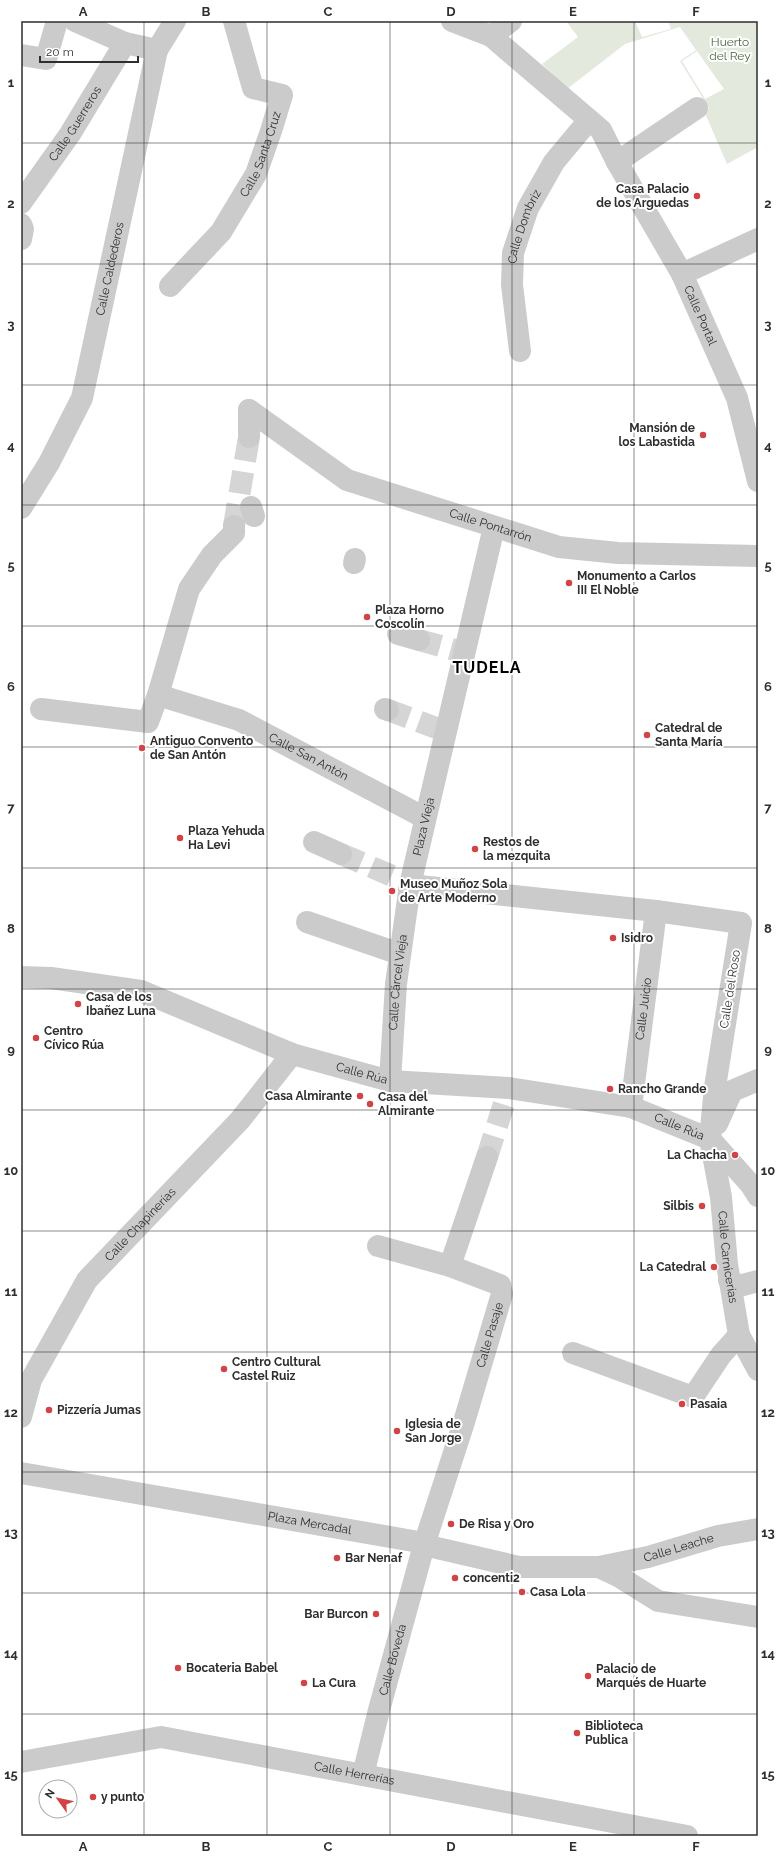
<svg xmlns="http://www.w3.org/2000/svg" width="779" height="1857" viewBox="0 0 779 1857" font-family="Raleway,sans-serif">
<rect width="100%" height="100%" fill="#fff"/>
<path fill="#e3eadd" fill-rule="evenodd" d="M566 21H635L642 37 671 29 668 21H758V147L727 164 704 111 709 108 680 61 696 50 680 27 625 44 567 89 542 64 578 37ZM697 51 724 89 705 99 682 61Z"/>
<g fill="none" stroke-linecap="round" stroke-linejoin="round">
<path stroke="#d5d5d5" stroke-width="22" stroke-dasharray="22 11" stroke-linecap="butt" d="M234 526 249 437
M419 640 455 650
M388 710 439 729
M341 854 404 881
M487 1157 509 1088"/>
<g stroke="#cbcbcb" stroke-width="22">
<path d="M75 21 125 43 157 50"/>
<path id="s1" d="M452 21 491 36 601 130 617 162 682 274 737 398 758 481"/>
<path d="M491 36 511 21"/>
<path d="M21 55 46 59 57 21"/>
<path d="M617 162 697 108"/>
<path id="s2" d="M21 203 70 134 125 43"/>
<path d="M21 224 23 229 21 239"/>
<path d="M682 274 758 239"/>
<path id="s3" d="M170 286 221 232 256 174 271 131 282 95 253 88 234 21"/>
<path id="s4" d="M520 351 512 285 513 253 528 208 554 162 589 120"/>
<path id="s5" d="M249 410 347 480 559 547 618 553 758 556"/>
<path d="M249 410V437"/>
<path d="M251 507 254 516"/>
<path id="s6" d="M21 508 49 463 82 398 157 50 175 21"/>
<path d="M354 563 355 559"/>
<path d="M398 634 419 640"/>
<path d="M158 695 189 589 212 555 234 533V526"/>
<path id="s7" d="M41 709 148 722 158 695 239 720 425 818"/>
<path d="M385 709 388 710"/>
<path d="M314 842 341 854"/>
<path id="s8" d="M410 885 656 911 741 923 715 1087 710 1139 721 1197 727 1264 739 1335 758 1370"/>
<path d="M307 922 400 954"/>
<path id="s9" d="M21 977 51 978 141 991 292 1054 390 1081 509 1088 631 1107 710 1139 751 1185 758 1196"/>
<path id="s10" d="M390 1081 396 984 410 885 494 527"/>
<path id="s11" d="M631 1107 656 911"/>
<path d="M717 1124 732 1091 758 1080"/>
<path d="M378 1246 450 1266"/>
<path d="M729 1280 739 1286 758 1281"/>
<path d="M573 1353 693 1397 721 1355 739 1335"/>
<path id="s12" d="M21 1417 31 1380 87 1280 240 1120 292 1054"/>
<path id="s13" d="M21 1473 413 1541 424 1545 519 1567H599L648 1557 718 1536 758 1529"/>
<path d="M599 1567 618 1576 658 1601 758 1617"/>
<path id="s14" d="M21 1762 161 1737 687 1836"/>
<path id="s15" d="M363 1775 379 1710 424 1545 464 1422 502 1294 500 1285 450 1266 487 1157"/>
</g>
</g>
<path fill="none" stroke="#2e2e2e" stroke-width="1" stroke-opacity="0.55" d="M144 21V1836M267 21V1836M390 21V1836M512 21V1836M634 21V1836M21 143H758M21 264H758M21 385H758M21 505H758M21 626H758M21 747H758M21 868H758M21 989H758M21 1110H758M21 1231H758M21 1352H758M21 1472H758M21 1593H758M21 1714H758"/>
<g fill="#d14345" stroke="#fff" stroke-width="1.5">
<circle cx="697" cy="196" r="4"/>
<circle cx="703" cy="435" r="4"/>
<circle cx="569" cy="583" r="4"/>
<circle cx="367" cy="617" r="4"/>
<circle cx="647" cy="735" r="4"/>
<circle cx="142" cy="748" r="4"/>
<circle cx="180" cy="838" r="4"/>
<circle cx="475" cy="849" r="4"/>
<circle cx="392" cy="891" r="4"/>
<circle cx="613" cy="938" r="4"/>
<circle cx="78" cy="1004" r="4"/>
<circle cx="36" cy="1038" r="4"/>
<circle cx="610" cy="1089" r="4"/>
<circle cx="360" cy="1096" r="4"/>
<circle cx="370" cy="1104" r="4"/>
<circle cx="735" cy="1155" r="4"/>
<circle cx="702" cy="1206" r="4"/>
<circle cx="714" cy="1267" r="4"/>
<circle cx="224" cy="1369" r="4"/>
<circle cx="682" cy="1404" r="4"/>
<circle cx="49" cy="1410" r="4"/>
<circle cx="397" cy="1431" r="4"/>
<circle cx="451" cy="1524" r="4"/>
<circle cx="337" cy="1558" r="4"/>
<circle cx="455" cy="1578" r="4"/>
<circle cx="522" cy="1592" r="4"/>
<circle cx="376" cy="1614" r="4"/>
<circle cx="178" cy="1668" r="4"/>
<circle cx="588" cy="1676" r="4"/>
<circle cx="304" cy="1683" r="4"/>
<circle cx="577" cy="1733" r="4"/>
<circle cx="93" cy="1797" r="4"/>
</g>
<g text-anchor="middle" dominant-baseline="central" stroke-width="4" stroke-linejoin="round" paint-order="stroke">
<g font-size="12" fill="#4f6440" stroke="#fff">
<text x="730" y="42">Huerto<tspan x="730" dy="14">del Rey</tspan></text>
</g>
<g font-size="12" fill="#2e2e2e" stroke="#fff">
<text stroke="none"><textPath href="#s2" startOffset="96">Calle Guerreros</textPath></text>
<text stroke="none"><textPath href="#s3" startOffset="162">Calle Santa Cruz</textPath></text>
<text stroke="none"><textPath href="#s4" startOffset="127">Calle Dombriz</textPath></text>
<text stroke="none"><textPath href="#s6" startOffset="258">Calle Caldederos</textPath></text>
<text stroke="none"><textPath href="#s1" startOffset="397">Calle Portal</textPath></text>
<text stroke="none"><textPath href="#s5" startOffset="271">Calle Pontarrón</textPath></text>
<text stroke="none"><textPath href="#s7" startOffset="300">Calle San Antón</textPath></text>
<text stroke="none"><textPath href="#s10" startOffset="257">Plaza Vieja</textPath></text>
<text stroke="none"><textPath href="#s10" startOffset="99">Calle Cárcel Vieja</textPath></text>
<text transform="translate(730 989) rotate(-81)">Calle del Roso</text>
<text stroke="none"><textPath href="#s11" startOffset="99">Calle Juicio</textPath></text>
<text stroke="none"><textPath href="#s9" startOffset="357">Calle Rúa</textPath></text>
<text stroke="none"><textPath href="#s9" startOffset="681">Calle Rúa</textPath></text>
<text stroke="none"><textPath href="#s12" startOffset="230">Calle Chapinerías</textPath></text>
<text stroke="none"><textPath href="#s8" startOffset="671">Calle Carnicerías</textPath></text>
<text stroke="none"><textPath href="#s15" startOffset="458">Calle Pasaje</textPath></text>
<text stroke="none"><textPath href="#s13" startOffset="293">Plaza Mercadal</textPath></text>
<text stroke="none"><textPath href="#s13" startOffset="669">Calle Leache</textPath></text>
<text stroke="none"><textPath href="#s15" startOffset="119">Calle Bóveda</textPath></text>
<text stroke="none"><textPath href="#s14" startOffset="339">Calle Herrerías</textPath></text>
</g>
<g font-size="12" font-weight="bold" fill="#2e2e2e" stroke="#fff" text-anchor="start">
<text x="689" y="189" text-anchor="end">Casa Palacio<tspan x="689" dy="14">de los Arguedas</tspan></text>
<text x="695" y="428" text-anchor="end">Mansión de<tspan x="695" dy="14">los Labastida</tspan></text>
<text x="577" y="576">Monumento a Carlos<tspan x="577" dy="14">III El Noble</tspan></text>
<text x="375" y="610">Plaza Horno<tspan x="375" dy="14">Coscolín</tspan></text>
<text x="655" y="728">Catedral de<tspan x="655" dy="14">Santa María</tspan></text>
<text x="150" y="741">Antiguo Convento<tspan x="150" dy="14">de San Antón</tspan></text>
<text x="188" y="831">Plaza Yehuda<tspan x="188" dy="14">Ha Levi</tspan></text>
<text x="483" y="842">Restos de<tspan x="483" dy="14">la mezquita</tspan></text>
<text x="400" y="884">Museo Muñoz Sola<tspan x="400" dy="14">de Arte Moderno</tspan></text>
<text x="621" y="938">Isidro</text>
<text x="86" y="997">Casa de los<tspan x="86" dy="14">Ibañez Luna</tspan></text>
<text x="44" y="1031">Centro<tspan x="44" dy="14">Cívico Rúa</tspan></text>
<text x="618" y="1089">Rancho Grande</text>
<text x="352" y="1096" text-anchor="end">Casa Almirante</text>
<text x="378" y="1097">Casa del<tspan x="378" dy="14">Almirante</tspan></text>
<text x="727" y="1155" text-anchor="end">La Chacha</text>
<text x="694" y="1206" text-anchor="end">Silbis</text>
<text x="706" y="1267" text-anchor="end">La Catedral</text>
<text x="232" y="1362">Centro Cultural<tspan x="232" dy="14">Castel Ruiz</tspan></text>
<text x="690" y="1404">Pasaia</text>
<text x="57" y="1410">Pizzería Jumas</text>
<text x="405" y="1424">Iglesia de<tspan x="405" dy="14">San Jorge</tspan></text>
<text x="459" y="1524">De Risa y Oro</text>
<text x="345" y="1558">Bar Nenaf</text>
<text x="463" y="1578">concenti2</text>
<text x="530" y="1592">Casa Lola</text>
<text x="368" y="1614" text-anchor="end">Bar Burcon</text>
<text x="186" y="1668">Bocateria Babel</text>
<text x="596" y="1669">Palacio de<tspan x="596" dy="14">Marqués de Huarte</tspan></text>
<text x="312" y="1683">La Cura</text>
<text x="585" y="1726">Biblioteca<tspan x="585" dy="14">Publica</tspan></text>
<text x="101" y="1797">y punto</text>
</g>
<g font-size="16" font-weight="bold" letter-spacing="1" fill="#000" stroke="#fff">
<text x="487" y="667">TUDELA</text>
</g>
</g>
<rect width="779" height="1857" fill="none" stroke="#ffffff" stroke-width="44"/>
<g transform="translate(58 1799) rotate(303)"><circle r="19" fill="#ffffff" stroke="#ababab"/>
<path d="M0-3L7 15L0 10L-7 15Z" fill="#d14345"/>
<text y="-6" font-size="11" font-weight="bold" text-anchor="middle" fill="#2e2e2e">N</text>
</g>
<path d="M40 56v6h98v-6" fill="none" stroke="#2e2e2e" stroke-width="2"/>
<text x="46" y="56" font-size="12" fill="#2e2e2e" stroke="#ffffff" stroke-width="3" paint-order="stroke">20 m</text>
<rect x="22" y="22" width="735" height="1813" fill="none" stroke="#2e2e2e" stroke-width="1.5"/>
<g font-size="13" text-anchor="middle" font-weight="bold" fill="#2e2e2e">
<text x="83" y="16">A</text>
<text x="206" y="16">B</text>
<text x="328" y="16">C</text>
<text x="451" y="16">D</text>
<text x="573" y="16">E</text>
<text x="696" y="16">F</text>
<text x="11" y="87">1</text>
<text x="768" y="87">1</text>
<text x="11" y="208">2</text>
<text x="768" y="208">2</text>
<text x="11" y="329">3</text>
<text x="768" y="329">3</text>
<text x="11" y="450">4</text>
<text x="768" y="450">4</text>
<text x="11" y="570">5</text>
<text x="768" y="570">5</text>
<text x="11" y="691">6</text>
<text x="768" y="691">6</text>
<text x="11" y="812">7</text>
<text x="768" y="812">7</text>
<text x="11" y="933">8</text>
<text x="768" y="933">8</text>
<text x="11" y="1054">9</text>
<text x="768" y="1054">9</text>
<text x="11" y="1175">10</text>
<text x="768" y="1175">10</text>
<text x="11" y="1296">11</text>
<text x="768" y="1296">11</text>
<text x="11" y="1417">12</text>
<text x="768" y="1417">12</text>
<text x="11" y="1537">13</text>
<text x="768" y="1537">13</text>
<text x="11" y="1658">14</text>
<text x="768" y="1658">14</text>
<text x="11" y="1779">15</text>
<text x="768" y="1779">15</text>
<text x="83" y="1851">A</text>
<text x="206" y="1851">B</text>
<text x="328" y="1851">C</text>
<text x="451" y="1851">D</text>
<text x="573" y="1851">E</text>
<text x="696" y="1851">F</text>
</g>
</svg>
